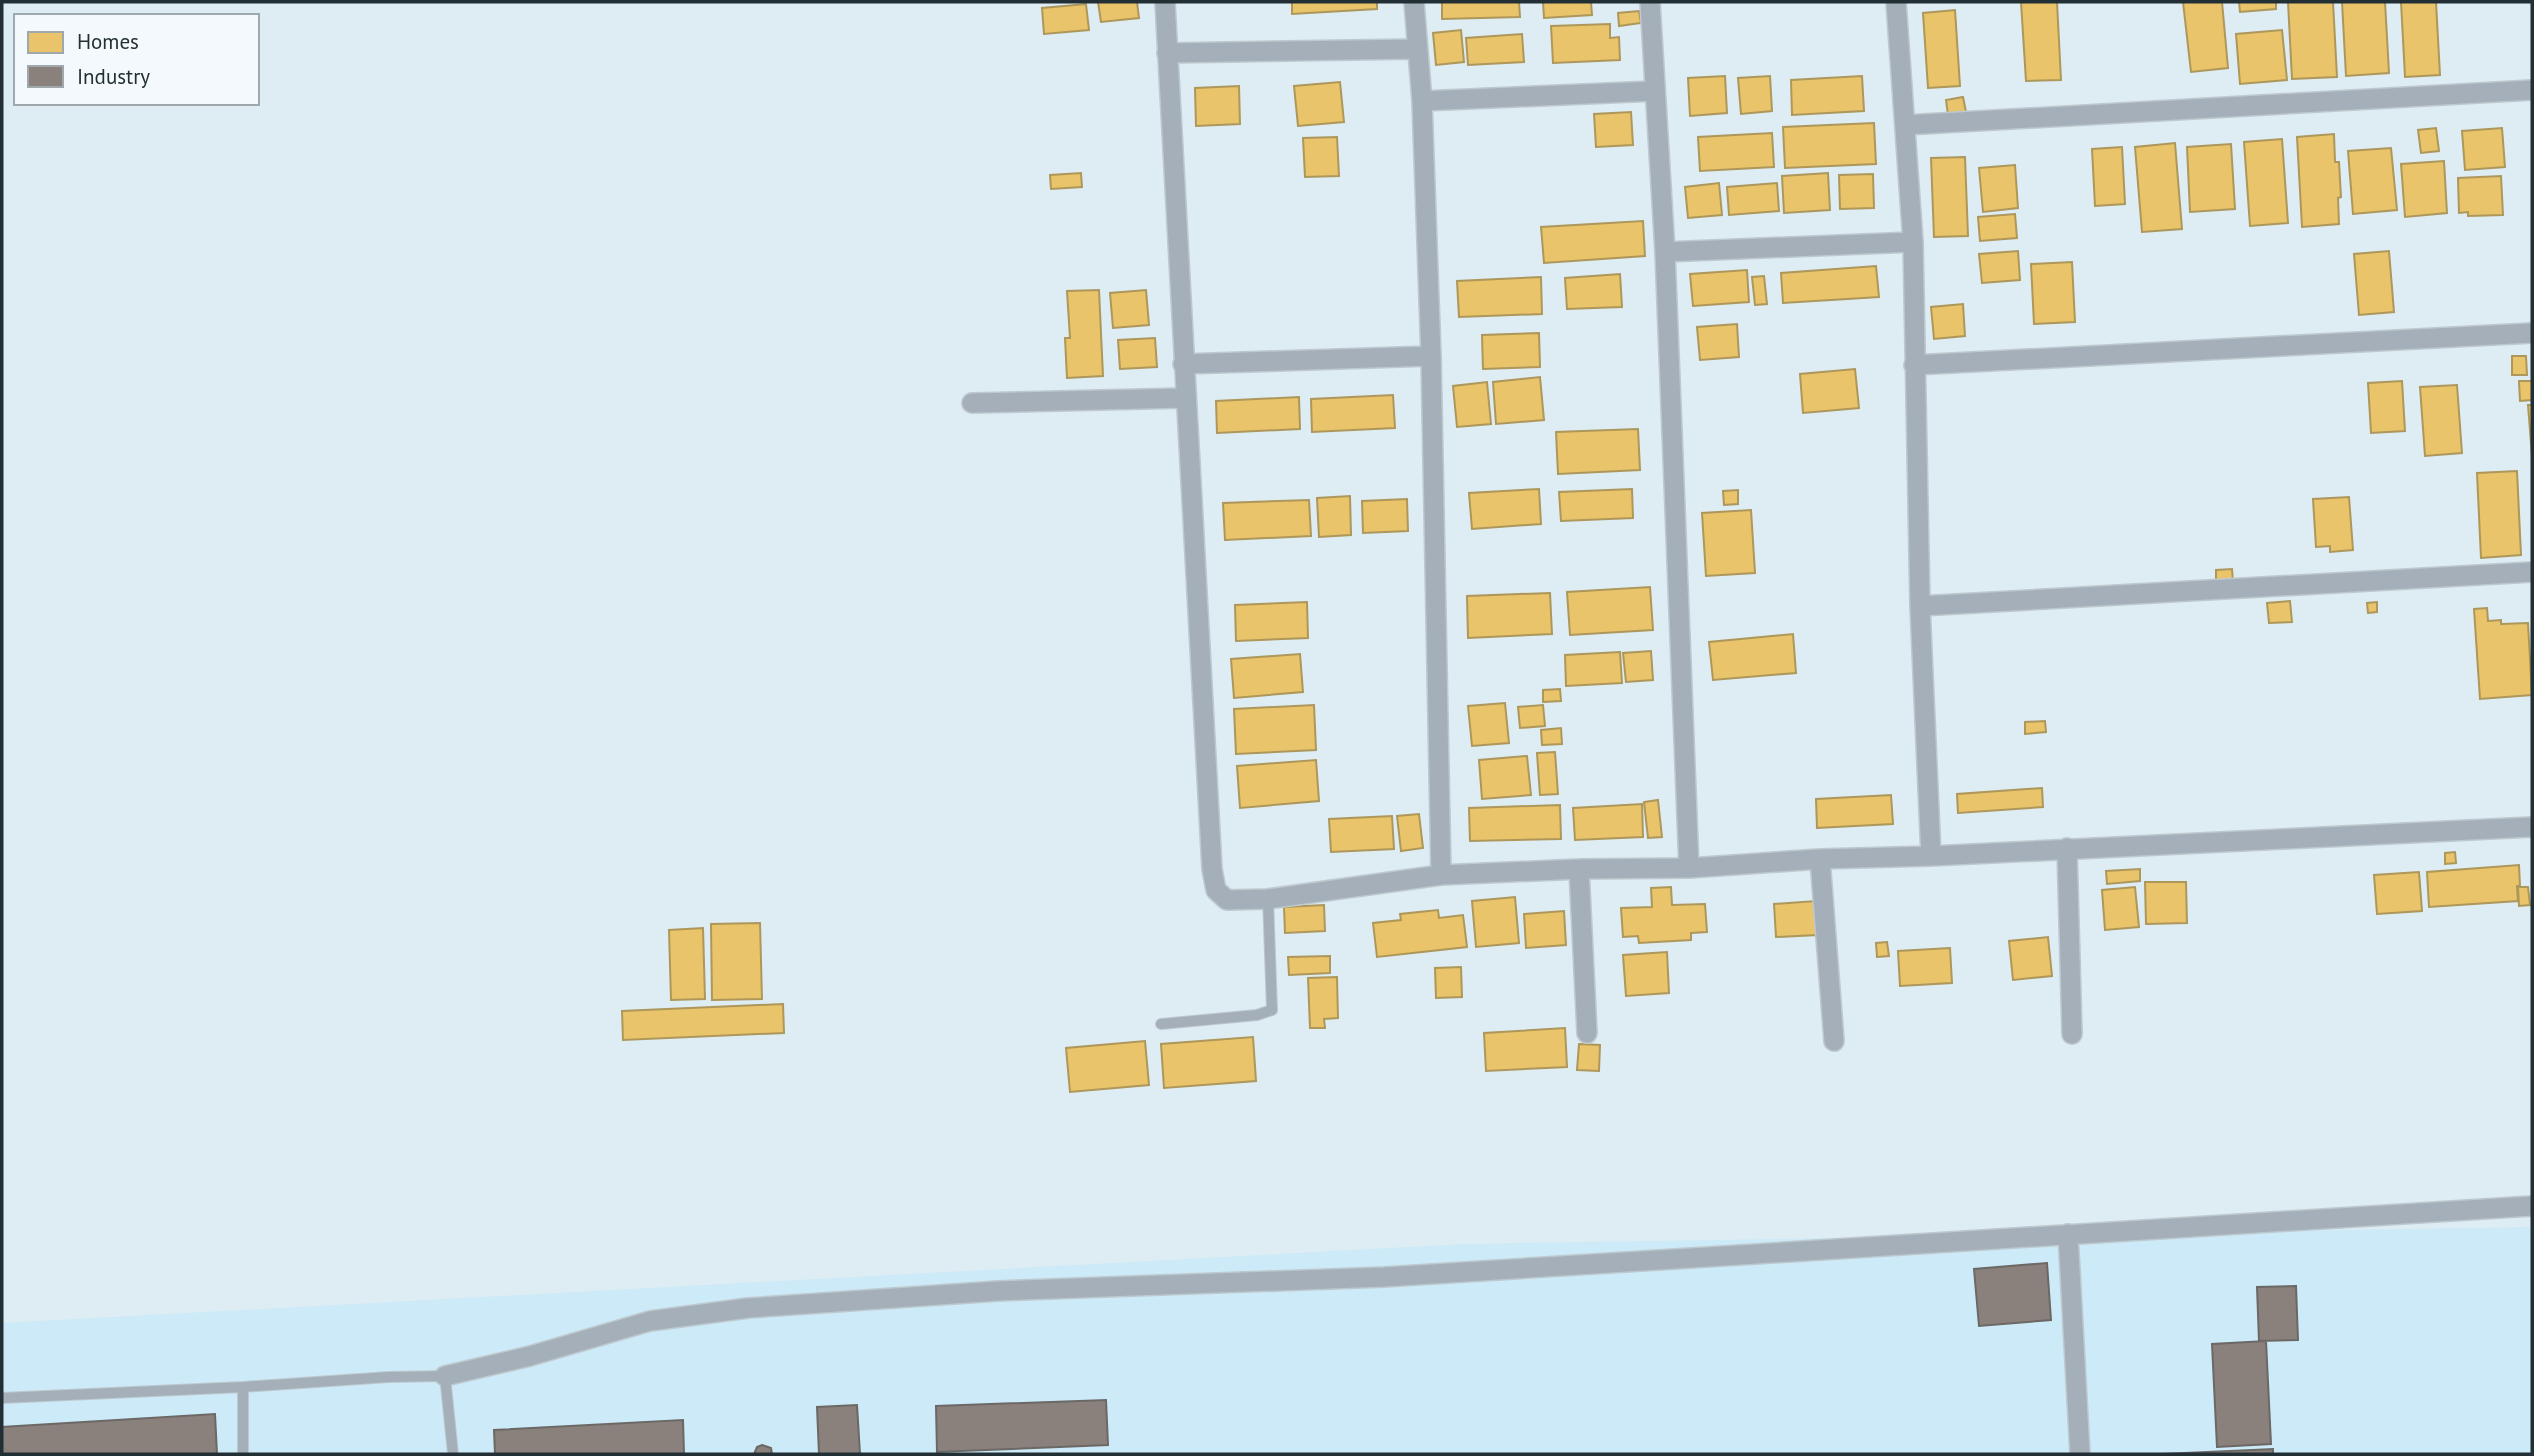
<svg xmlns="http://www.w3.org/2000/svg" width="2534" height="1456" viewBox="0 0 2534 1456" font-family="'PT Sans',sans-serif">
<rect width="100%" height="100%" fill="#deecf3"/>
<path fill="#cceaf7" d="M2532 1227V1454H2V1323L1465 1244Z"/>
<path fill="#e9c46a" stroke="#ad975a" stroke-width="2" d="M1098 2H1137L1139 18 1101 22Z
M1292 2H1377V9L1292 14Z
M1442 2H1519L1520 17 1442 19Z
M1543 2H1591L1592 15 1544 18Z
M2021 2H2057L2061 80 2026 81Z
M2183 2H2222L2228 68 2191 72Z
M2239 2H2276V9L2240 12Z
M2288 2H2333L2337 77 2292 79Z
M2342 2H2385L2389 73 2346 76Z
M2401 2H2436L2440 75 2405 77Z
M1086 4 1089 30 1044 34 1042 8Z
M1955 10 1960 86 1928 88 1923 13Z
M1639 11 1641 23 1619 26 1618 13Z
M1610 24V38L1619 37 1620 60 1553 63 1551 26Z
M1461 30 1464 62 1436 65 1433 33Z
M2282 30 2287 80 2240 84 2236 34Z
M1522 34 1524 62 1468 65 1466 38Z
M1725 76 1727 113 1690 116 1688 78Z
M1770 76 1772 111 1741 114 1738 78Z
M1862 76 1864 111 1792 115 1791 80Z
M1340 82 1344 122 1298 126 1294 86Z
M1239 86 1240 124 1196 126 1195 88Z
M1963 97 1966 112 1948 115 1946 100Z
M1631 112 1633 145 1596 147 1594 114Z
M1874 123 1876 164 1785 168 1783 127Z
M2436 128 2439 151 2421 153 2418 130Z
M2502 128 2505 167 2465 170 2462 131Z
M1772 133 1774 167 1700 171 1698 137Z
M2334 134 2335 162H2339L2341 197 2338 198 2339 224 2302 227 2297 137Z
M1337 137 1339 176 1305 177 1303 138Z
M2282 139 2288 223 2250 226 2244 142Z
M2175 143 2182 229 2142 232 2135 147Z
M2231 144 2235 209 2190 212 2187 147Z
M2122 147 2125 204 2095 206 2092 149Z
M2391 148 2397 210 2353 214 2348 151Z
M1965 157 1968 236 1934 237 1931 158Z
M2444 161 2447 213 2405 217 2401 164Z
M2015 165 2018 208 1983 212 1979 168Z
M1081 173 1082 187 1051 189 1050 175Z
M1828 173 1830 210 1784 213 1782 176Z
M1873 174 1874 208 1840 209 1839 175Z
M2501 176 2503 215 2468 216V212L2459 213 2458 178Z
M1719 183 1722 215 1688 218 1685 187Z
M1777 183 1779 211 1729 215 1727 187Z
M2015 214 2017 238 1980 241 1978 217Z
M1643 221 1645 256 1544 263 1541 227Z
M2018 251 2020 280 1982 283 1979 254Z
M2389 251 2394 312 2359 315 2354 254Z
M2072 262 2075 322 2034 324 2031 264Z
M1876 266 1879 297 1783 303 1781 273Z
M1747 270 1749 302 1693 306 1690 274Z
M1620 274 1622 307 1567 309 1565 278Z
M1764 276 1767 304 1755 305 1752 277Z
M1541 277 1542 314 1459 317 1457 281Z
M1099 290 1103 376 1067 378 1065 338H1070L1067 291Z
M1146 290 1149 325 1113 328 1110 293Z
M1963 304 1965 336 1934 339 1931 307Z
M1737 324 1739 357 1700 360 1697 327Z
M1539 333 1540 367 1483 369 1482 335Z
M1155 338 1157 367 1120 369 1118 340Z
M2512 356H2526L2527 375H2512Z
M1855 369 1859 408 1803 413 1800 374Z
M1540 377 1544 420 1496 424 1493 382Z
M2402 381 2405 431 2371 433 2368 383Z
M2519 381H2532V400L2520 401Z
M1487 382 1491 424 1457 427 1453 386Z
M2457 385 2462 453 2425 456 2420 387Z
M1393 395 1395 428 1312 432 1311 399Z
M1299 397 1300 429 1217 433 1216 401Z
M2528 405H2532V456Z
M1638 429 1640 470 1558 474 1556 432Z
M2517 471 2521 555 2481 558 2477 473Z
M1539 489 1541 524 1472 529 1469 493Z
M1632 489 1633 518 1561 521 1559 492Z
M1738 490V504L1724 505 1723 491Z
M1350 496 1351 535 1319 537 1317 498Z
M2349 497 2353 550 2330 552V546L2316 547 2313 499Z
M1407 499 1408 531 1363 533 1362 501Z
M1309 500 1311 536 1225 540 1223 503Z
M1751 510 1755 573 1706 576 1702 513Z
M2232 569 2233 582 2216 583V570Z
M1650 587 1653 630 1570 635 1567 592Z
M1550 593 1552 634 1468 638 1467 596Z
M2290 601 2292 622 2269 623 2267 603Z
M1307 602 1308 638 1236 641 1235 605Z
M2377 602V612L2368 613 2367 603Z
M2487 608 2488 621 2501 620V624L2528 623 2532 695 2480 699 2474 609Z
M1793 634 1796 673 1713 680 1709 642Z
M1651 651 1653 680 1626 682 1623 653Z
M1620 652 1622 683 1566 686 1565 655Z
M1300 654 1303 692 1234 698 1231 659Z
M1560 689 1561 701 1543 702V690Z
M1505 703 1509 743 1472 746 1468 706Z
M1314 705 1316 750 1236 754 1234 709Z
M1543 705 1545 726 1520 728 1518 707Z
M2045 721 2046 732 2025 734V722Z
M1561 728 1562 744 1542 745 1541 730Z
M1555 752 1558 794 1540 795 1537 753Z
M1527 756 1531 795 1482 799 1479 760Z
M1316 760 1319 801 1240 808 1237 766Z
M2042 788 2043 807 1958 813 1957 794Z
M1891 795 1893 824 1817 828 1816 799Z
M1658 800 1662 837 1648 838 1644 802Z
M1642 804 1643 837 1575 840 1573 808Z
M1560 805 1561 839 1470 841 1469 808Z
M1419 814 1423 848 1401 851 1397 816Z
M1392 816 1394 849 1331 852 1329 819Z
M2455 852 2456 863 2445 864V853Z
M2519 865 2520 886H2517L2518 901 2429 907 2427 872Z
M2140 869V881L2107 884 2106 871Z
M2419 872 2422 911 2377 914 2374 875Z
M2145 882H2186L2187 923 2146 924Z
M1671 887 1672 905 1705 904 1707 932 1691 933V940L1639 943 1638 936 1623 937 1621 908 1652 907 1651 888Z
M2135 887 2139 927 2105 930 2102 890Z
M2518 887H2528L2530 905 2519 906Z
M1515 897 1519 943 1476 947 1472 901Z
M1816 901 1818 935 1776 937 1774 904Z
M1324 905 1325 931 1285 933 1284 907Z
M1438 910 1439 918 1463 915 1467 947 1377 957 1373 923 1401 920 1400 914Z
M1564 911 1566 945 1526 948 1524 914Z
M760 923 762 999 712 1000 711 924Z
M703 928 705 999 671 1000 669 930Z
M2048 937 2052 976 2013 980 2009 941Z
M1887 942 1889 956 1877 957 1876 943Z
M1950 948 1952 983 1900 986 1898 951Z
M1667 952 1669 993 1626 996 1623 955Z
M1330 956V973L1289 975 1288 957Z
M1461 967 1462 997 1436 998 1435 968Z
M1337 977 1338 1018 1324 1019 1325 1028H1310L1308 978Z
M783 1004 784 1033 623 1040 622 1011Z
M1565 1028 1567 1067 1486 1071 1484 1033Z
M1253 1037 1256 1081 1164 1088 1161 1044Z
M1145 1041 1149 1085 1070 1092 1066 1048Z
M1579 1044 1600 1045 1599 1071 1577 1070Z"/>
<path fill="#8a817c" stroke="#6b6866" stroke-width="2" d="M2047 1263 2051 1320 1979 1326 1974 1269Z
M2296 1286 2298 1340 2259 1341 2257 1287Z
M2266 1341 2271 1444 2217 1447 2212 1344Z
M1106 1400 1108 1445 937 1452 936 1406Z
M857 1405 860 1454H819L817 1407Z
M215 1414 217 1454H2V1427Z
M683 1420 684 1454H495L494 1430Z
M762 1445 771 1448 772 1454H754L757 1447Z
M2273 1449V1454H2162Z"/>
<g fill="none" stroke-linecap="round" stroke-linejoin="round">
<defs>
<path id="service" d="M1161 1024 1257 1015 1272 1010 1268 899
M243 1387V1454
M2 1398 243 1387 389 1377 445 1376 453 1454"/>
<path id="minor" d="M1165 2 1212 869 1216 890 1227 900 1268 899 1441 875 1579 869 1689 868 1820 859 1931 856 2532 827
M1414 2 1422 101 1431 356 1441 875
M1650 2 1665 252 1689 868
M1896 2 1913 242 1920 606 1931 856
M1167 53 1417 49
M1422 101 1655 91
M1905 125 2532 90
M1665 252 1913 242
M1183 364 1431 356
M1914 365 2532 333
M972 403 1185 398
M1920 606 2532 572
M2067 848 2072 1034
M1820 859 1834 1041
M1579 869 1587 1033
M2068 1234 2080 1454
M445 1376 530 1356 650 1321 748 1308 998 1291 1384 1277 2532 1206"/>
</defs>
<use href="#service" stroke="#bec9cf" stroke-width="12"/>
<use href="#minor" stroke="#bec9cf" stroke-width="22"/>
<use href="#service" stroke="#a4afb9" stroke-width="10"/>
<use href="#minor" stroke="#a4afb9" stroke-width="19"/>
</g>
<rect width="2534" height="1456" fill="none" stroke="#222f34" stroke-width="7"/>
<rect x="14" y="14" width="245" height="91" fill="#f3f9fc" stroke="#9fa8ac" stroke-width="2"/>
<rect x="28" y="32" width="35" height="21" fill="#e9c46a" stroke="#9fa8ac" stroke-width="2"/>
<text x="77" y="49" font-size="21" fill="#222f34">Homes</text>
<rect x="28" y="66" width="35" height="21" fill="#8a817c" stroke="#9fa8ac" stroke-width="2"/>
<text x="77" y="84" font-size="21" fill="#222f34">Industry</text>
</svg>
